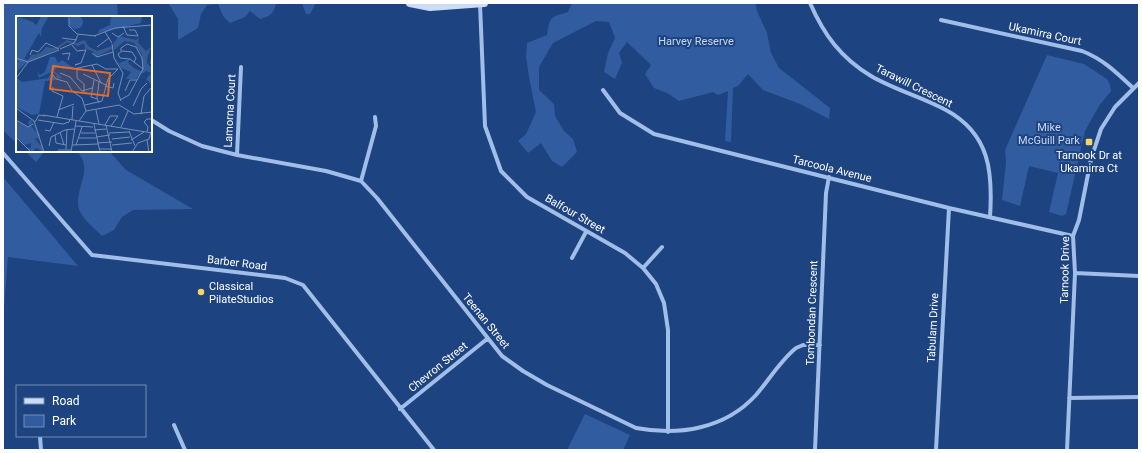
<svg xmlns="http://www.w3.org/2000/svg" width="1142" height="453" viewBox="0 0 1142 453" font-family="Roboto,sans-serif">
<rect width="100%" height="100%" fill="#1d4380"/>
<path fill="#315c9f" d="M3 3H117L118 17H17V144L3 130Z
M168 3H276C274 14 270 16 260 19L250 11 245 17 230 23 223 16 218 4 207 5 201 14 198 28 178 40V19Z
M302 3H316L310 14H306Z
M572 3H755L757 11 767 33 771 53 779 68 830 108 829 119 800 104 763 90 748 74 738 86 733 88 731 142 725 141 728 91 718 95 713 92 679 101 667 93 654 88 645 74 651 65 627 42 619 53 622 63 615 79 604 72 608 53 615 38 609 22 596 21 553 43 539 67V90L554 104 555 116 564 131 573 139 577 152 562 167 552 161 541 143 528 153 518 141 526 134 536 112 529 77 526 57 527 43 547 35C550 17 550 17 568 12Z
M1047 55 1084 64 1107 79 1110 85 1111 91 1099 106 1085 131 1066 214 1062 216 1049 212 1058 173 1029 166 1020 206 1002 200 1006 163 1005 150Z
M25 151H45L36 162Z
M76 151H109L126 170 193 209 133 210 122 217 114 230 102 236C93 227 79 217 78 204 77 185 94 167 76 151Z
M3 177 78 266 8 257 3 320Z
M585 414 630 435 623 450H567Z"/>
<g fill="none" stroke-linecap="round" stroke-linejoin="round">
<path stroke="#a1bee9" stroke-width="4" d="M810 3C824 35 841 58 871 76 895 90 922 97 946 110 990 134 993 172 990 217
M480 4 485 126 501 171 527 197 625 253 643 268 656 284 664 303 668 330V432
M941 20 1082 51C1103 59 1117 73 1133 88
M603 90 620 113 654 134 949 208 1073 236
M153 121 169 131 202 146 237 155 326 171 361 181 377 198 502 356 523 371 547 385 636 428C679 436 725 429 756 395 769 380 780 361 796 348L803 345H820
M3 153 92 255 285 278 303 285 434 450
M237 155 241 67
M361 181 376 126 375 117
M572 258 586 232
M643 268 662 247
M1075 273 1139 276
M1069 398 1139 397
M400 409 487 339
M174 425 185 450
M40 436 41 450
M815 450 826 193 829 177
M936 450 949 208
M1067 450 1075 273 1073 236 1079 220 1091 159 1101 129 1115 107 1139 83"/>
<path stroke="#ccdcf7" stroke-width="8" d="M410 3 430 7 484 3"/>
</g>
<g fill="#f9d560" stroke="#1d4380" stroke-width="1.5">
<rect x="1085" y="138" width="8" height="8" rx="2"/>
<circle cx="201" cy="292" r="4"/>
</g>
<g text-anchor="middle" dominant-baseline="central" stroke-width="4" stroke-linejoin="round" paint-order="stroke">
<g font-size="11" fill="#fff" stroke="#1d4380">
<text transform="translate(1045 34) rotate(12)">Ukamirra Court</text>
<text transform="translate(914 86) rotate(26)">Tarawill Crescent</text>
<text transform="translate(230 111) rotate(-87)">Lamorna Court</text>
<text transform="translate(832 169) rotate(14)">Tarcoola Avenue</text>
<text transform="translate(575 214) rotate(30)">Balfour Street</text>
<text transform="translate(237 263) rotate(7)">Barber Road</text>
<text transform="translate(1065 270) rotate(-89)">Tarnook Drive</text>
<text transform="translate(812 313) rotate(-88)">Tombondan Crescent</text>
<text transform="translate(486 321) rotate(51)">Teenan Street</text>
<text transform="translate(933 328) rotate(-87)">Tabulam Drive</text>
<text transform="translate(438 367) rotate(-39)">Chevron Street</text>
</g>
<g font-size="11" fill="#c6d9f7" stroke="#1d4380">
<text x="696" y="41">Harvey Reserve</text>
<text x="1049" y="127">Mike<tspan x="1049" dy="13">McGuill Park</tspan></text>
</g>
<g font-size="11" fill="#fff" stroke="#1d4380">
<text x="1089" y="155">Tarnook Dr at<tspan x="1089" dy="13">Ukamirra Ct</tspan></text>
<text x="209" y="286" text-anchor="start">Classical<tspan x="209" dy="13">PilateStudios</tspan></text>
</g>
</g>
<g transform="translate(16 16)">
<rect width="136" height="136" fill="#1d4380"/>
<path d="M53 6a7 7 0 1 1 14 0a7 7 0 1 1-14 0ZM0 0 17 6 20 9 25 1 33 0 26 12 25 21 23 17 8 43 12 44 15 39 24 38 30 31 42 33 13 46 1 41 11 46 0 56ZM95 0H126L125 7 82 17 83 14 96 8 94 9ZM103 20 120 24 123 21 122 27 130 35 135 31 130 46 136 52V69L130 63 135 57 130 55 126 58V39L118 27 109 25 98 34 97 28ZM68 24 73 31 81 35 96 30V33L80 41 77 35 69 33 68 27 58 28ZM34 41H39L42 47 46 44 58 52 46 53V49L40 52 38 55 46 62 41 63 40 58 35 56 23 62 21 55 24 59 29 56ZM99 41 103 47 114 43 112 46 118 53 126 55 120 63H110L115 56 105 52ZM35 57 40 64 29 65 23 98 16 99 0 91V61L6 66 32 62ZM15 103 24 119 22 123 19 122V126L24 129 26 128 28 136 20 132 16 136 11 131 15 132V127L9 129 0 120 1 105 11 111 15 110 22 118 16 106 14 110 12 107Z" fill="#315c9f"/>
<path fill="none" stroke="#3e5a88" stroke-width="2" d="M98 31 108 23 120 25 130 39V52L136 54M13 44 30 35 40 33 51 25 62 29 69 26 70 31 83 37 95 32M105 51 112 49 123 56M0 108 18 123 25 132"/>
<path fill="none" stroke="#778eb3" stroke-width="1" d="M53 0V10L61 18 80 20M107 10 111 19 122 20M113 14H119L122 20M89 16 96 27M96 17 102 21 108 17M78 20 99 12 136 9M46 22 61 24M96 28 98 42 107 57 102 77 105 85M56 29 61 35 70 34 65 47 59 49 62 48M81 31 93 22M44 33 58 27 62 19M76 37 81 41 97 36M46 38 54 37 52 44M14 39 16 34 22 36 30 27 43 33M0 42 12 46M118 46 120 42 116 36 106 35 102 38 104 42 114 43 127 53M135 48 136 36M76 49 85 67M57 53 81 48 90 53H102M61 53V62L68 68V76M35 56 40 63 51 66 56 75 66 82 70 95M44 57 54 61 66 75 76 72M67 58 90 69M1 61 12 46 43 34M78 64 75 81 81 83M89 70 97 72 98 67M37 71 36 75 47 80 41 101M109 75 114 64H121M104 84 113 79 127 53 126 42 120 31 111 28 105 32V35M83 87 81 82 83 66M69 89 86 85 92 63 102 53M117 90 125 73 131 67M0 92 18 105 28 136M42 94 58 88M80 94 83 108M125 98 128 80 136 71M27 99 136 117M0 104 12 111 17 108M22 104 47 108 53 106 54 103M56 104 57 90M63 105 70 95 103 89 118 98 136 96M19 106 23 99 29 100M78 108 84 136M89 109 94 100H102L95 110M90 109 96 136M59 110 77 111M105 111 112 95M29 114 34 115 38 106M78 114 90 113M113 115 119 130M44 116 48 129M131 116 132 111 128 106 131 103H136M65 117H79M93 117 113 116M39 119 40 127 50 129M0 121 15 136M80 121 94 119M63 122H80M96 123 114 121M115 124 128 116M131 124 133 136M81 127 96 126M56 129 82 128M60 129 66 111M96 129 116 127M33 130 35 121 49 114 58 113M50 133 51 113M83 133H96M42 134H55M55 136 60 105M97 136H114M116 136 122 127 133 123 135 116"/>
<path fill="#ea6a24" fill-opacity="0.15" stroke="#ea6a24" stroke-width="2" d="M37 50 94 57 92 80 34 73Z"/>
<rect width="136" height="136" fill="none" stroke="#fff" stroke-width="2"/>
</g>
<rect width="1142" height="453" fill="none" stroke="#ffffff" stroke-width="8"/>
<rect x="16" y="385" width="130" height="52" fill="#1d4380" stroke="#778eb3"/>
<rect x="24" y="398" width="20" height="6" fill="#ccdcf7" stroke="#778eb3"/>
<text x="52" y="405" font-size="12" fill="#ffffff">Road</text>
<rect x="24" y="415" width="20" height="12" fill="#315c9f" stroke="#778eb3"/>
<text x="52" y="425" font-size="12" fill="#ffffff">Park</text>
</svg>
